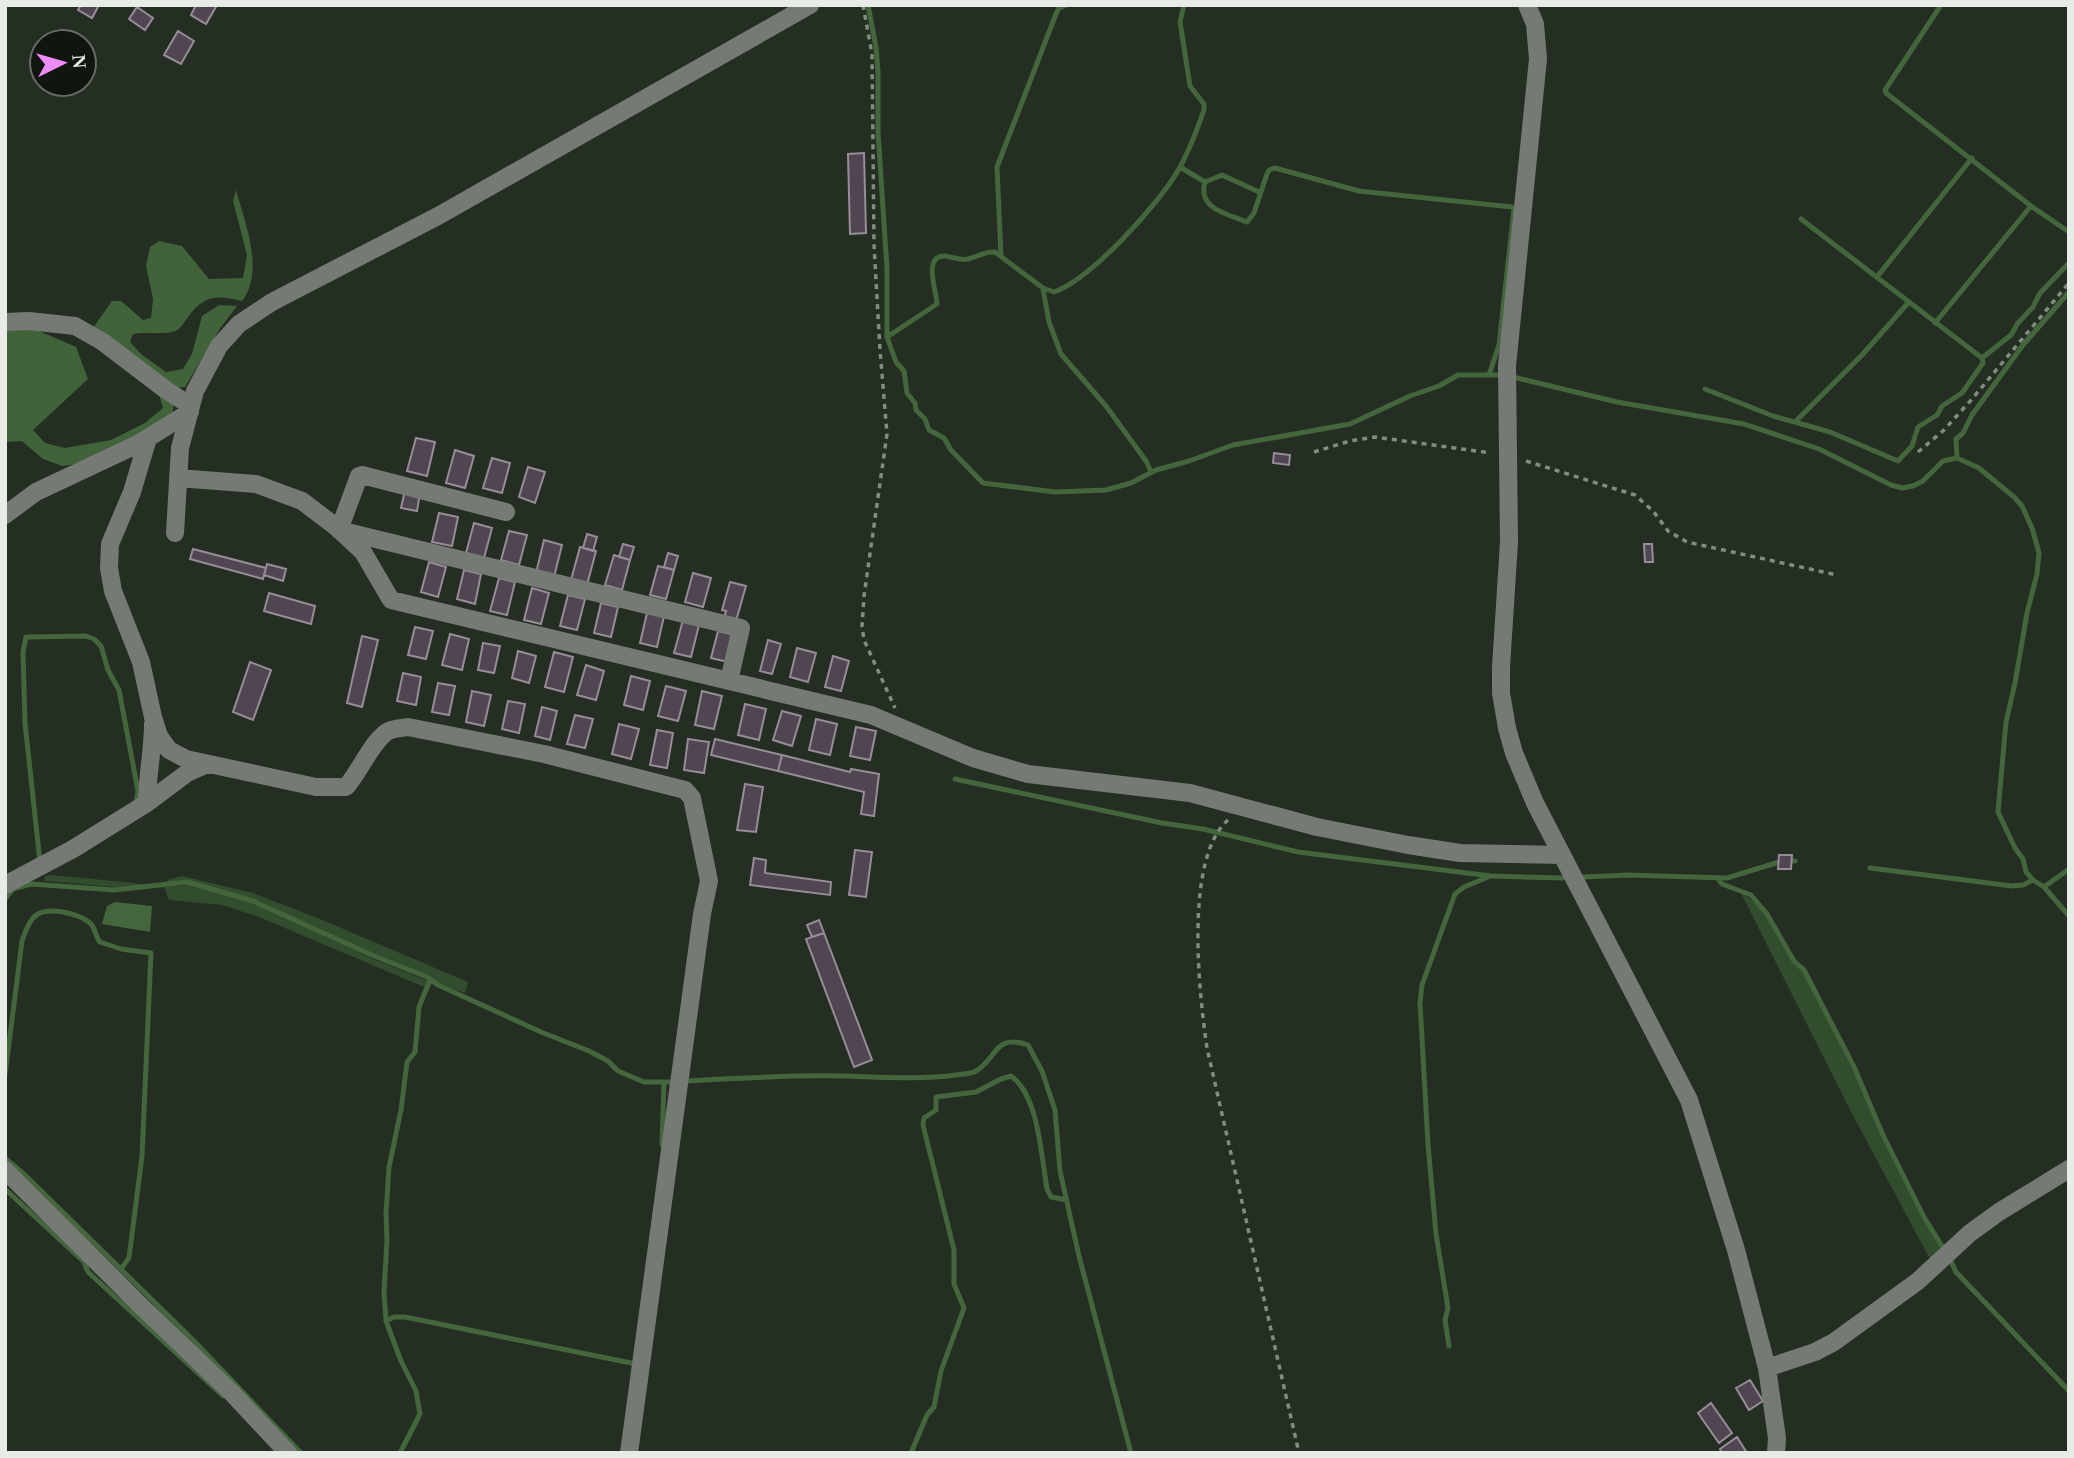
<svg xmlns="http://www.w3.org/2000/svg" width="2074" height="1458" viewBox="0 0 2074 1458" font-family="Georgia,serif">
<rect width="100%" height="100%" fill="#252e23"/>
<path fill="#324c2e" d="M52 875 134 883 146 885 116 887 45 881V876Z
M182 876 253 893 320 919 468 982 465 993 440 984 404 965 375 955 255 899 189 881 164 883 170 879Z
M188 885 254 902 373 959 428 981 424 987 259 917 222 905 169 900 164 887Z
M1741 893C1767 906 1775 937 1791 960 1794 964 1799 967 1803 972L1852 1069 1882 1137 1923 1219 1942 1250 1931 1261 1850 1110Z"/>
<path fill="#40633a" d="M236 190C245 223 265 271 242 301 217 295 204 295 188 317 185 321 181 328 177 330 167 336 147 331 133 334L130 342 141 354 166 372 183 369 192 354 202 316 219 305 237 306 221 327 185 387 177 388 93 328 112 301H121L143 320 151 318 153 299 146 266 150 247 159 241 182 246 209 279 243 278 247 255 233 201Z
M32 328 76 347 88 379 33 430 45 443 65 448 111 440 145 423 163 408 159 395 174 403 172 416 155 430 84 463 62 466 43 459 22 441 5 442V329Z"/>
<path fill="#43663d" d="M115 902 152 906 150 932 102 924 107 906Z"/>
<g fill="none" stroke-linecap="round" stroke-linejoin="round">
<path stroke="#43663d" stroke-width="5" d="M868 5 876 47 878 72V132L887 269V337L896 362 904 371 907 393 915 403 916 410 925 419 929 430 944 438 951 450 983 483 1055 492 1106 490 1131 483 1156 470 1189 461 1233 445 1350 424 1410 396 1439 386 1458 375H1498
M1941 5 1885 90 1886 93 2031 206 2069 232
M1180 167 1205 182C1197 209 1228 214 1247 222L1254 213 1267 174 1269 170 1275 168 1359 191 1512 207 1514 209 1499 345 1489 375
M1205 182 1222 175 1259 192
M1001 256 997 167 1056 14 1059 8 1067 5
M1877 277 1972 158
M1043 289 1049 322 1061 354 1106 406 1146 461 1151 472
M1935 323 2031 206
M887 337 937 304C937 292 922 255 945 256 953 257 961 261 968 259 978 257 984 251 995 252L1043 288 1054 292C1091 279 1159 204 1179 169 1189 151 1197 130 1204 110V104L1190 86 1180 22 1184 5
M1982 358 2011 335 2018 323 2033 307 2040 293 2069 263
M1513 377 1617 402 1744 424 1819 449 1891 485 1902 488 1913 486 1923 481 1943 461 1957 458 1979 468 2014 497 2022 506 2032 528 2039 553 2037 574 2027 613 2015 683 2006 722 1998 812 2015 848 2023 859 2026 872 2033 880 2044 887 2069 916
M1705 389 1773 416 1830 432 1898 461 1912 446 1918 427 1937 415 1942 406 1962 393 1983 363 1982 358 1801 219
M1795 422 1862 355 1908 303
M1957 458 1956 439 1963 433 1972 415 2023 345 2069 292
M955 779 1162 823 1203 829 1298 852 1491 876 1563 878
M40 862 25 723 23 652 26 637 86 636 94 639 101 646 108 670 119 690 138 791 136 803
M1870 868 2012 886 2023 885 2033 880
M1583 877 1628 875 1727 878 1779 862 1795 861
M1717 878 1722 884 1751 895 1767 914 1794 961 1804 970 1854 1067 1883 1135 1924 1217 1950 1259 1956 1272 2069 1391
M2044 887 2069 869
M5 899 13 889 31 884 114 890 187 882 253 901 374 956 427 977 438 985 541 1032 589 1051 608 1061 618 1071 644 1082H671
M5 1075 22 941C25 933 28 922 35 916 47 906 78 913 90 923 96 928 95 937 100 942L121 949 151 953 142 1156 129 1258 121 1269
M688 1081C739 1078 791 1075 843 1076 880 1077 919 1080 956 1075 962 1074 971 1074 976 1071 997 1059 994 1033 1028 1045L1042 1071 1055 1110 1060 1171 1079 1256 1131 1453
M662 1145 664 1082
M5 1158 26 1176 194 1341 301 1453
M5 1189 84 1262 88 1272 223 1396
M386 1321 394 1317H405L636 1364
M1449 1346 1445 1320 1448 1308 1436 1234 1428 1144 1420 1003 1422 985 1455 894 1464 887 1488 877
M400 1453 420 1414 416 1391 401 1361 386 1321 384 1292 387 1240 386 1214 389 1167 401 1110 407 1062 415 1052 419 1007 430 980
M911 1453 927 1415 934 1407 941 1371 964 1308 954 1284V1250L923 1125 924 1118 936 1110V1097L976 1092 1001 1079 1011 1076C1039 1096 1041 1156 1047 1189L1051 1197 1067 1200"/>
</g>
<path fill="#504651" stroke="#978c98" stroke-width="2" d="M81 5H99L92 18 78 10Z
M196 5H217L206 24 191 15Z
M137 7 153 18 145 30 129 19Z
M178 31 194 41 181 64 164 55Z
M864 153 866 233 850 234 848 154Z
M416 438 435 442 427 476 407 471Z
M455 450 474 456 465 488 446 483Z
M1274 453 1290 455 1289 465 1273 463Z
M492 458 510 463 502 493 483 488Z
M528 467 545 472 535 503 519 497Z
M405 490 420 493 417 511 401 508Z
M439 513 458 517 452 546 432 542Z
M474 523 492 528 484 558 466 553Z
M509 531 527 535 519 565 501 560Z
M587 534 597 537 593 551 583 548Z
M544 540 562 545 554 577 536 573Z
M623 544 634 547 630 560 619 557Z
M1644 544H1652L1653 562H1645Z
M580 547 596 551 587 585 571 580Z
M193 549 266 568 263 579 190 559Z
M668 553 678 556 674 570 664 567Z
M614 555 630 560 622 590 605 585Z
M429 562 446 567 438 597 421 592Z
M267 564 286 569 283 581 264 575Z
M658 566 674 570 666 599 650 595Z
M464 570 481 574 475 604 457 599Z
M693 573 711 578 703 607 685 602Z
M499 578 515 582 507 615 490 611Z
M730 582 746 586 736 621 724 618 726 611 722 610Z
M532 588 549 593 541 624 524 620Z
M269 593 315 606 311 624 264 611Z
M568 595 585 599 577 630 560 626Z
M601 603 618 607 611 637 594 633Z
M647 613 664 616 657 647 640 643Z
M683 620 699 625 691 657 674 653Z
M415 627 433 631 426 659 408 655Z
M718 631 735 635 728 662 711 658Z
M450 634 469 639 462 670 442 665Z
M362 636 378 640 362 707 347 703Z
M768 640 781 644 772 674 760 671Z
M483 643 500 646 494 673 478 670Z
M797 648 816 653 808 682 790 677Z
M518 651 536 656 529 683 512 678Z
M554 652 573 657 564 692 545 687Z
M833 656 849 661 841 691 825 687Z
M250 662 271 670 253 720 233 712Z
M586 665 604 671 596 700 577 695Z
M403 673 421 677 416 705 397 701Z
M631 676 650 681 643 710 624 705Z
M438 683 455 686 449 715 432 712Z
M666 686 686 691 678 721 658 716Z
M472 691 491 695 484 726 466 722Z
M702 691 722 696 714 729 695 725Z
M508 701 525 704 519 733 502 729Z
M745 704 766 709 759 740 738 735Z
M542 707 557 711 550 740 535 736Z
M782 711 801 716 792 746 773 740Z
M575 715 593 719 585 748 567 744Z
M816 719 837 724 830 755 809 750Z
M619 724 639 729 631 759 612 754Z
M856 727 876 731 870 760 850 756Z
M657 730 673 733 667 768 650 765Z
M688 739 709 742 704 773 684 770Z
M715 739 782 755 778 771 711 755Z
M782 755 850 772 851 769 879 774 874 816 861 814 864 792 778 771Z
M745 784 763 787 756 832 737 830Z
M855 850 872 852 866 897 849 895Z
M1779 855H1792L1791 869H1778Z
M754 858 766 860 765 873 831 882 830 895 750 885Z
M819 920 824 933 812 937 807 925Z
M824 933 872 1060 854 1067 806 939Z
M1750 1380 1763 1401 1749 1410 1736 1388Z
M1711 1403 1732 1433 1719 1443 1698 1413Z
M1737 1437 1747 1453H1722L1720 1449Z"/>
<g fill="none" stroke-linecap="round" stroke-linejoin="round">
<path stroke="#838b82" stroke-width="3.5" stroke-dasharray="5 5" stroke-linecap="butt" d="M863 5 872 54 874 245 880 350 887 434 864 596 862 626 864 640 895 708
M1314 452 1350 441 1375 437 1491 453
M1918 452 1944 430 1972 399 2069 283
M1526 461 1635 495 1653 511 1668 531 1687 542 1837 575
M1228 820C1184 858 1199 994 1207 1048L1299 1453"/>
<path stroke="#757a74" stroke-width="18" d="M1527 5 1535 24 1538 59 1507 366 1509 542 1501 667V693L1507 728 1514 753 1535 803 1689 1100 1736 1250 1767 1368 1777 1438 1776 1453
M5 322 29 321 75 326 103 342 166 390 191 406
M148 438 132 492 110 544 109 568 113 591 141 662 153 717 159 736 169 750 186 759 316 787H346C359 773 375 735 391 730 396 728 403 728 408 727L544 754 685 790 692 798 709 881 702 914 629 1453
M178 478 256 484 302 501 335 526 363 552 391 600 871 715 973 758 1028 774 1190 793 1317 827 1408 845 1460 853 1562 855
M506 512 362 475 359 476 339 530 741 628 729 681
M5 515 36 492 138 444 190 412
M175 533 180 448 191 406 195 391 219 346 239 324 272 302 438 216 810 5
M147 803 187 773 207 764
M5 885 73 849 147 803C147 777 153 751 153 724
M5 1170 138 1303 232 1393 288 1453
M1767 1368 1815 1352 1834 1342 1918 1281 1970 1233 1999 1212 2069 1169"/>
</g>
<rect width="2074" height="1458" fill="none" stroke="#e7ede6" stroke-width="14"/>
<g transform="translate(63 63) rotate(85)"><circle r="33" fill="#111510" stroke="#676b66" stroke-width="2"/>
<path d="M0-5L12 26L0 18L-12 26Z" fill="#ee8cf8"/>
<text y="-10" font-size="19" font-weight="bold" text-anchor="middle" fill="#e7ede6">N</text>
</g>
</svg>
